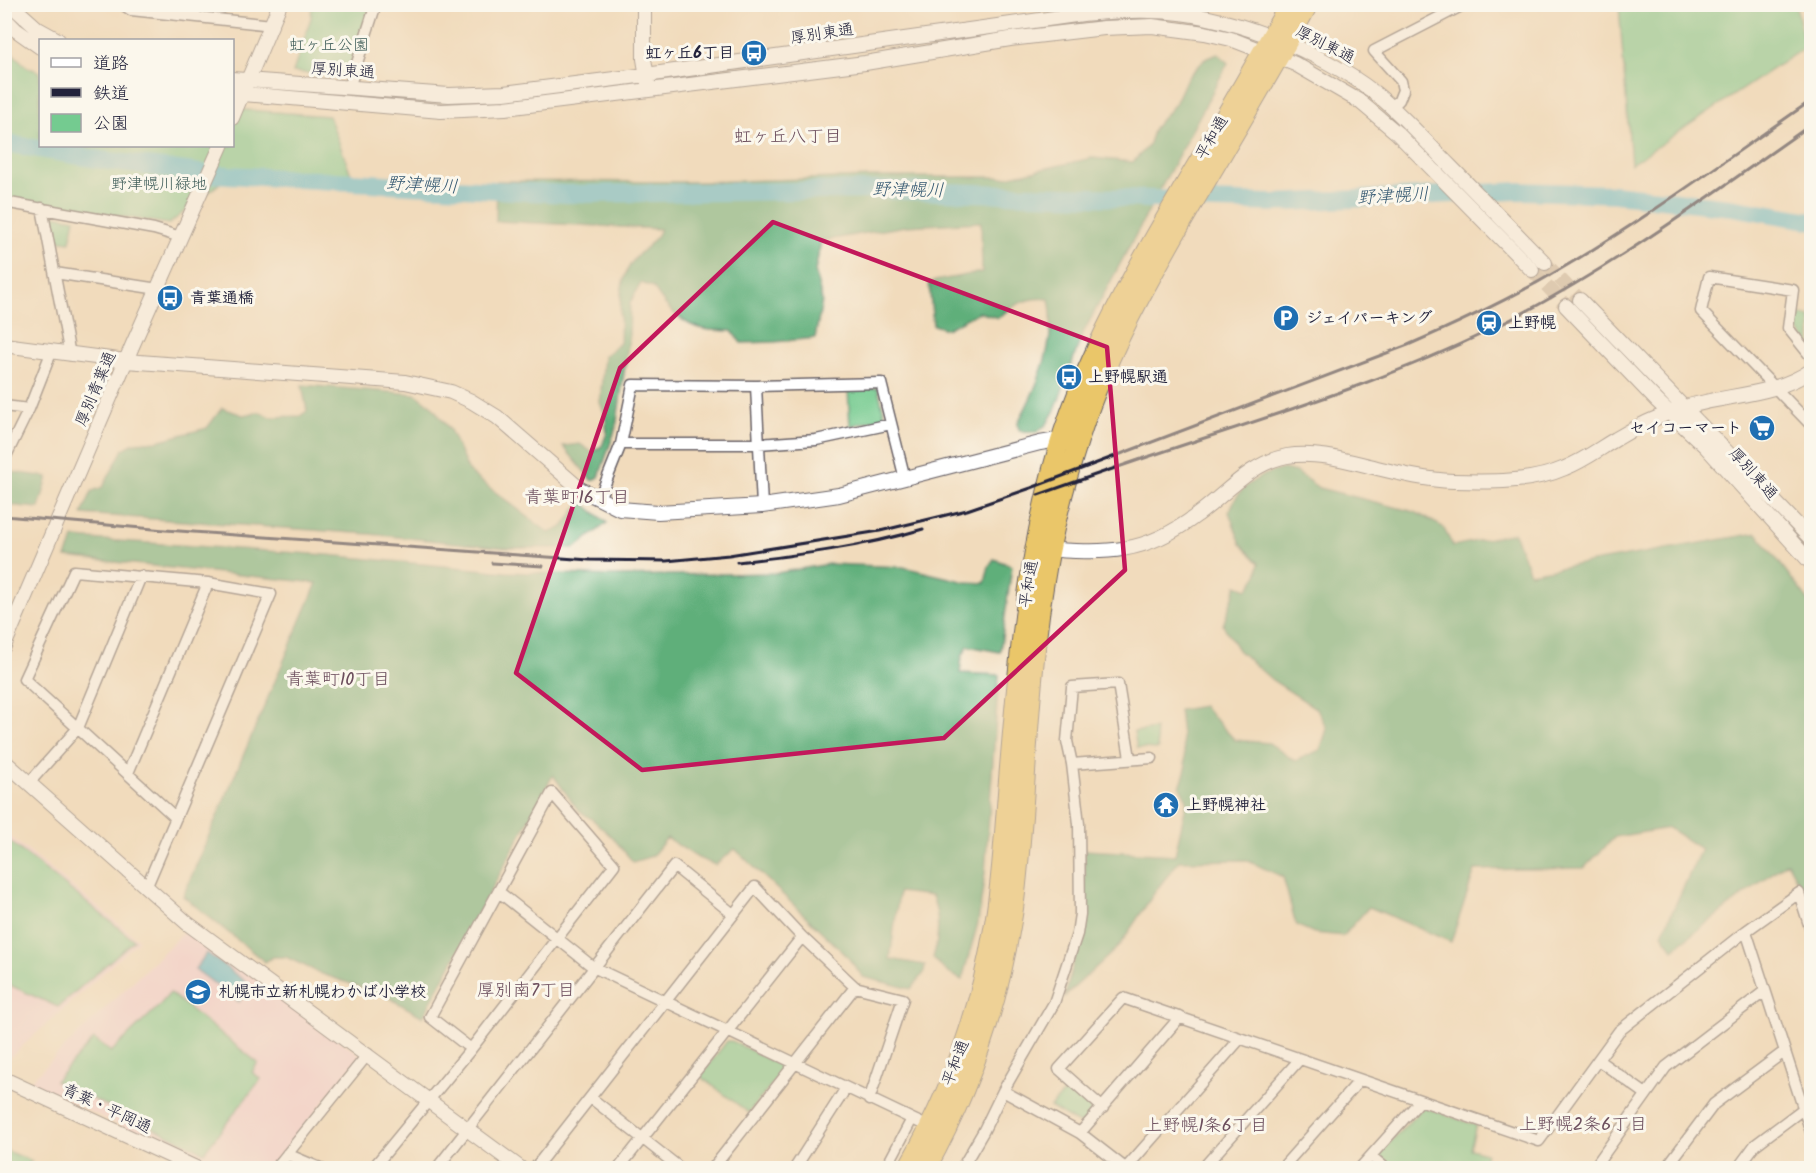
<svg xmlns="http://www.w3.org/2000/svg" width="1816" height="1173" viewBox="0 0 1816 1173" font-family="Kalam,'Klee One',sans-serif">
<rect width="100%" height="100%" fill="#fbf7ec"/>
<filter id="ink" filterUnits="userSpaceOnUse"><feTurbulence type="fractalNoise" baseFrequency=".0167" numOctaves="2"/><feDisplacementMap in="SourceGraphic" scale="12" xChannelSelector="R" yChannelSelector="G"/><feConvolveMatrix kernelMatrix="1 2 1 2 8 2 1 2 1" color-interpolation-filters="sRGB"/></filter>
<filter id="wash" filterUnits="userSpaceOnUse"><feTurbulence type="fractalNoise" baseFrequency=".008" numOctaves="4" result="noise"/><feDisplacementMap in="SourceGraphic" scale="24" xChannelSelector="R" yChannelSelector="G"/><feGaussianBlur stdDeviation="1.35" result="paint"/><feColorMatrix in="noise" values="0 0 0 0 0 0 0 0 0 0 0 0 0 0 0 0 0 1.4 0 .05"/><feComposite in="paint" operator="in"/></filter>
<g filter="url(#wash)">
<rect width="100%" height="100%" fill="#f1dbbc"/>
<path fill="#f5cfda" d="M4 832 139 940 7 1060 4 1059Z
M187 929 361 1055 271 1168H207L29 1082Z"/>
<path fill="#74cb90" stroke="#4b7666" stroke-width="1.5" d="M312 5H371L347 76 293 72 311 18Z
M1619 5H1796L1805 47 1631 164Z
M4 45 27 67 40 72V146H232L233 109 329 116 352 177 239 168 169 224 5 198Z
M54 215 75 219 70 242 55 240 50 219Z
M1796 314 1811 317V348L1794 324Z
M848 388H878L885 417 850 426Z
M1155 729 1158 749 1137 748 1134 732Z
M4 837 134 940 58 1007 5 983Z
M170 993 258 1063 252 1072 261 1079 204 1152 55 1081 94 1039 111 1052 158 1007Z
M727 1041H732L785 1068 749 1113 700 1076Z
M1070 1087 1091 1106V1112L1083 1124 1077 1123 1050 1107Z
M1423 1107 1476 1125 1470 1149 1486 1153 1482 1168H1393L1378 1155Z
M4 1150H5L32 1161 24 1168H5Z"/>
<path fill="#5faf7a" stroke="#40685a" stroke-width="1.5" d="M1218 53 1228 63 1082 335 1056 408 1047 424 1037 432 1020 431 1017 424C1037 389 1058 339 1049 299 1028 296 1013 305 998 318L979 312 946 329 933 325 929 282 982 272 981 222 906 226 821 241 815 271 822 301 815 338 774 342 741 343 732 331C723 330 712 331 703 329 681 324 664 305 653 287L641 283 630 303 629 339 616 427 599 477 592 481 563 446 580 444 592 452 602 446 607 433 605 415 600 403 604 356 620 343C622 316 615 284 633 261 642 248 653 246 660 229L496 221 497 181 700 182 872 177H1006L1092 158 1133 162 1148 146 1154 128 1175 104 1187 78 1207 57Z
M302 385 416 394 432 406 450 430 469 472 549 533 563 527 581 501 607 523 575 548H506L369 534 82 514 92 491 103 487 123 449 134 443 157 441 207 428 222 408 243 415 259 412 271 417 300 416 307 411Z
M1284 469 1296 472 1319 488 1415 512 1443 527 1453 546 1514 533 1530 573 1757 533 1811 604 1812 889 1804 893 1787 862 1673 949 1662 934 1701 849 1669 828 1615 837 1584 868 1475 870 1451 942 1369 907 1343 936 1314 933 1296 925 1283 877 1246 860 1179 861 1157 889 1119 946 1065 996 1084 921 1085 850 1175 855 1187 800 1180 787 1186 769 1179 710 1203 706 1235 740 1269 743 1295 761 1320 750 1327 729 1317 709 1272 680 1238 650 1223 625 1237 585 1248 589 1257 576 1259 563 1241 544 1229 512C1232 507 1234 499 1238 495 1249 481 1267 472 1284 469Z
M4 471 48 477 39 508 5 505Z
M74 538 328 555 506 572 615 576 777 573 829 564 903 567 966 582 985 583 989 566 994 559 1012 566 1000 652 968 646 962 656 960 673 999 675 985 873 978 923 962 980 948 973 933 958C939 937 940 918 932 896L899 892 890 959 925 965 924 973 911 989 863 977 846 955 735 849 715 865 698 858 667 838 652 856 633 862 613 838 593 820 578 810 553 775 423 1017 386 996 322 974 286 957H273L265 962 183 896 317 583 66 557Z"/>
<path fill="#53b9d1" stroke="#3a6e86" stroke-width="1.5" d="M207 953 251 986 239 1002 195 969Z"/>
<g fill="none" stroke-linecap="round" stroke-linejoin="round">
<path stroke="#53b9d1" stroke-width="18" d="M4 143 108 161 208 174 567 194 881 190 1273 203 1518 191 1615 194 1731 207 1812 221"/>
</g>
</g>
<g filter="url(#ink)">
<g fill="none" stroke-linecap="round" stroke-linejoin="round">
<path stroke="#c8b6a2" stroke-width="14" stroke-dasharray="14 7" stroke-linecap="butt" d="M1545 263 1580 300
M1532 270 1566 306"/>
<defs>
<path id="minor" d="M122 4 131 10 272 25
M193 16 198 4
M349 88 376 4
M1392 107 1399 100 1403 90 1401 81 1374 51 1465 4
M4 202 154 229 181 237
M42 208 70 355
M55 273 158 289
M1812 358 1788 328 1793 290 1709 277 1701 311 1812 426
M756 386 762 506
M4 406 29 409
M621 444H758L816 440 891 424
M4 460 29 409 51 353
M599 499 621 444 633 385 756 386 881 383 905 479
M1072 764 1152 758
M128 773 208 583
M29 783 78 728 141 576
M146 888 271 594 208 583 74 571 24 679 176 818
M499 892 593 967 929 1127
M1746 931 1812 1135
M1598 1060 1646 1094
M1003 1091 1054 1003 1077 934 1080 914 1079 824 1072 764 1067 741 1072 687 1118 684 1130 758
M591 1098 680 1168
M1103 1108 1059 1069 1123 998 1539 1141 1619 1031 1746 931 1799 893 1812 934
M1080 1133 1180 1017
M287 1154 320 1168
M1371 1156 1385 1168
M276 1168 368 1054
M373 1168 471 1049 614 865 552 793 430 1017 471 1049
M437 1168 674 866 733 914
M535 1168 755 887 802 937 855 987 903 999 869 1100
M619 1168 802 937
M713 1168 855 987
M795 1168 846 1088
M886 1168 912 1119
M962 1168 983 1132 1003 1091 1080 1133 1125 1168
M1126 1168 1240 1039
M1203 1168 1299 1060
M1282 1168 1360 1080
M1360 1168 1420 1101
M1594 1168 1666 1067 1765 991
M1666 1168 1714 1104 1784 1052
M1738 1168 1755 1145 1803 1109"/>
<path id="tertiary" d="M10 4 38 29 58 40
M644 4V59L648 83
M4 18 16 30 40 47
M232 79 449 95 504 93 646 75 1083 14C1106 12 1128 10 1151 11 1223 12 1318 49 1375 93 1402 114 1425 141 1450 166 1481 198 1513 230 1545 263
M232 93 441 111 505 108 865 63 1010 39 1104 28 1152 26 1205 33 1231 39 1295 64 1359 101 1397 133 1532 270
M232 118 280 4
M1580 300 1812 540
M1566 306 1657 401 1706 447 1812 564
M4 345 126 361 405 382 451 392 471 401 497 417 580 489 620 509 658 512 762 506 839 495 1040 443 1069 438
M1042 549C1106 553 1143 556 1197 515 1226 494 1250 463 1287 456 1317 451 1348 461 1377 468 1402 474 1427 480 1453 481 1489 482 1531 483 1565 468 1583 461 1599 449 1616 439 1637 426 1659 416 1682 408 1725 394 1773 397 1812 370
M4 646 133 344 221 146
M4 761 187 923 520 1168
M4 1079 196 1168"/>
<path id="trunk" d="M907 1168C949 1095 979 1013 993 929 1002 879 1004 829 1008 780 1016 682 1024 584 1047 489 1073 374 1133 273 1192 172 1225 117 1257 60 1289 4
M927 1168C969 1092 998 1008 1012 921 1018 887 1020 851 1023 816 1030 719 1034 620 1056 524 1068 474 1082 424 1103 376 1128 316 1161 260 1193 204 1232 138 1272 72 1309 4"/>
</defs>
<use href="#minor" stroke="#6a6368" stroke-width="13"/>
<use href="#tertiary" stroke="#6a6368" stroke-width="16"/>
<use href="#trunk" stroke="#6a6368" stroke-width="20"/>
<use href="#minor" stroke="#fff" stroke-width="10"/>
<use href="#tertiary" stroke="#fff" stroke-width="14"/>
<use href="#trunk" stroke="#eac669" stroke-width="18"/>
<path stroke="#22223b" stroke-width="3" d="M1038 495C1100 473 1161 452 1223 432 1314 402 1404 372 1490 330 1605 274 1708 197 1812 124
M4 516 165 530 590 560 666 561 729 555 880 531 967 510 1031 488 1408 345C1459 323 1510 299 1559 270 1646 219 1728 158 1812 100
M737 562C800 555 863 547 923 529
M492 563 543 566"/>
</g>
</g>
<path d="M0 0H1816V1173H0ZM773 222 1107 347 1125 570 944 738 642 770 516 673 620 368Z" fill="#f1dbbc" fill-opacity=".55" fill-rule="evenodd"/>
<path fill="none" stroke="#c2185b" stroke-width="4.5" stroke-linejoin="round" d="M773 222 1107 347 1125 570 944 738 642 770 516 673 620 368Z"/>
<defs>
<symbol id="bus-disc" viewBox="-11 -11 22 22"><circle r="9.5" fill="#1f6fb2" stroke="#fbf7ec"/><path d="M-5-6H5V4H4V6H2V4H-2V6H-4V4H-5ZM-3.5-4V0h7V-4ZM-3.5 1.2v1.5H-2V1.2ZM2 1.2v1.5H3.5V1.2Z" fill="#fff"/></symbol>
<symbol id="parking-disc" viewBox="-11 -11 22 22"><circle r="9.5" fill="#1f6fb2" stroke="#fbf7ec"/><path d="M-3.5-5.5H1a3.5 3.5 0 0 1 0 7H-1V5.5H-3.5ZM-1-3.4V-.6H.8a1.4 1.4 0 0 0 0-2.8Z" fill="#fff"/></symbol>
<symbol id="station-disc" viewBox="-11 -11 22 22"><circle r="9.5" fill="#1f6fb2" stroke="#fbf7ec"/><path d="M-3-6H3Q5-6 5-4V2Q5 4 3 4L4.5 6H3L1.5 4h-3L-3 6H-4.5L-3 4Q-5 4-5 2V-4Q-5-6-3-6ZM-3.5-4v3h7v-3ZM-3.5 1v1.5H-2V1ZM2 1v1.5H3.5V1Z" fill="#fff"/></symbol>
<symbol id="supermarket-disc" viewBox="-11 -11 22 22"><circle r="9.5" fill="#1f6fb2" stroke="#fbf7ec"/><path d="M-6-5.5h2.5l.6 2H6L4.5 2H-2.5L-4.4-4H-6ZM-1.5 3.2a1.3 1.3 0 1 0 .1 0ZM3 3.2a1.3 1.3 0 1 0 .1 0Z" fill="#fff"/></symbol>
<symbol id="temple-disc" viewBox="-11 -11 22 22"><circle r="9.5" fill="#1f6fb2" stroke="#fbf7ec"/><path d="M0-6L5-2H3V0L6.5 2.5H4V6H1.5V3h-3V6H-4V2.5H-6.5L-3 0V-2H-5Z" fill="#fff"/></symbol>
<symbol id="school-disc" viewBox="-11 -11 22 22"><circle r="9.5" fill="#1f6fb2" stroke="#fbf7ec"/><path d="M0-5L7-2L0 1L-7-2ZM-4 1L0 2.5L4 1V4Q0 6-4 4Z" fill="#fff"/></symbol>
</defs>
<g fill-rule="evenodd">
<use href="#bus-disc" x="739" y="38" width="30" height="30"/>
<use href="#bus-disc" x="155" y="283" width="30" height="30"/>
<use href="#parking-disc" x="1271" y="303" width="30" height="30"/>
<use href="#station-disc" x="1474" y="308" width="30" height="30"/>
<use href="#bus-disc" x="1054" y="362" width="30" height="30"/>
<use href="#supermarket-disc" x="1747" y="413" width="30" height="30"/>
<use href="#temple-disc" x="1151" y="790" width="30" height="30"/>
<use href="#school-disc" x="183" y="977" width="30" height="30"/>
</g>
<g text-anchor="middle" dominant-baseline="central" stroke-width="6" stroke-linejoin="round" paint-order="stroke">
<g font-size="16" fill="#22223b" stroke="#fbf7ec">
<text transform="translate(822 34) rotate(-8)">厚別東通</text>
<text transform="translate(1325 45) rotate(27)">厚別東通</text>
<text transform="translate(343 71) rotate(4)">厚別東通</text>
<text transform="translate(1212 138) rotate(-60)">平和通</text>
<text transform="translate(96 389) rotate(-67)">厚別青葉通</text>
<text transform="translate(1753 474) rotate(48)">厚別東通</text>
<text transform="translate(1029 584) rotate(-81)">平和通</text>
<text transform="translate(956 1063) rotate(-69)">平和通</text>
<text transform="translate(107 1109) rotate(25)">青葉・平岡通</text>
</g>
<g font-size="16" fill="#3f5d59" stroke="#fbf7ec">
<text x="329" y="45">虹ヶ丘公園</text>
<text x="159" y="184">野津幌川緑地</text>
</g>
<g font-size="16" font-weight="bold" fill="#22223b" stroke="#fbf7ec" text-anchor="start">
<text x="734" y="53" text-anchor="end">虹ヶ丘6丁目</text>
<text x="190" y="298">青葉通橋</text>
<text x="1306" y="318">ジェイパーキング</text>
<text x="1508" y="323">上野幌</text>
<text x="1088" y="377">上野幌駅通</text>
<text x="1742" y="428" text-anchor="end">セイコーマート</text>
<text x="1186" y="805">上野幌神社</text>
<text x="218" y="992">札幌市立新札幌わかば小学校</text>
</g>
<g font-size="18" fill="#6c4e5d" stroke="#fbf7ec">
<text x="788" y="137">虹ヶ丘八丁目</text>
<text x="577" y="498">青葉町16丁目</text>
<text x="338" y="680">青葉町10丁目</text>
<text x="526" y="991">厚別南7丁目</text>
<text x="1583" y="1125">上野幌2条6丁目</text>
<text x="1206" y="1126">上野幌1条6丁目</text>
</g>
<g font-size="18" font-style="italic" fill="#335770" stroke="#fbf7ec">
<text transform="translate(422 186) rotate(3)">野津幌川</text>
<text transform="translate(908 191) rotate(1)">野津幌川</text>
<text transform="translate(1393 197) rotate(-3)">野津幌川</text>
</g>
</g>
<rect width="1816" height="1173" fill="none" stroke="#fbf7ec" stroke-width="24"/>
<rect x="39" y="39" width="195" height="108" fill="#fbf7ec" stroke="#a4a2a5" stroke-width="1.5"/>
<rect x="51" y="58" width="30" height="9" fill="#ffffff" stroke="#a4a2a5" stroke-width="1.5"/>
<text x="93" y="69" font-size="18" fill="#22223b">道路</text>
<rect x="51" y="88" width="30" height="9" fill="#22223b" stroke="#a4a2a5" stroke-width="1.5"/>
<text x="93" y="99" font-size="18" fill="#22223b">鉄道</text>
<rect x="51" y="114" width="30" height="18" fill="#74cb90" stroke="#a4a2a5" stroke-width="1.5"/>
<text x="93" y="129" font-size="18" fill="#22223b">公園</text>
</svg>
